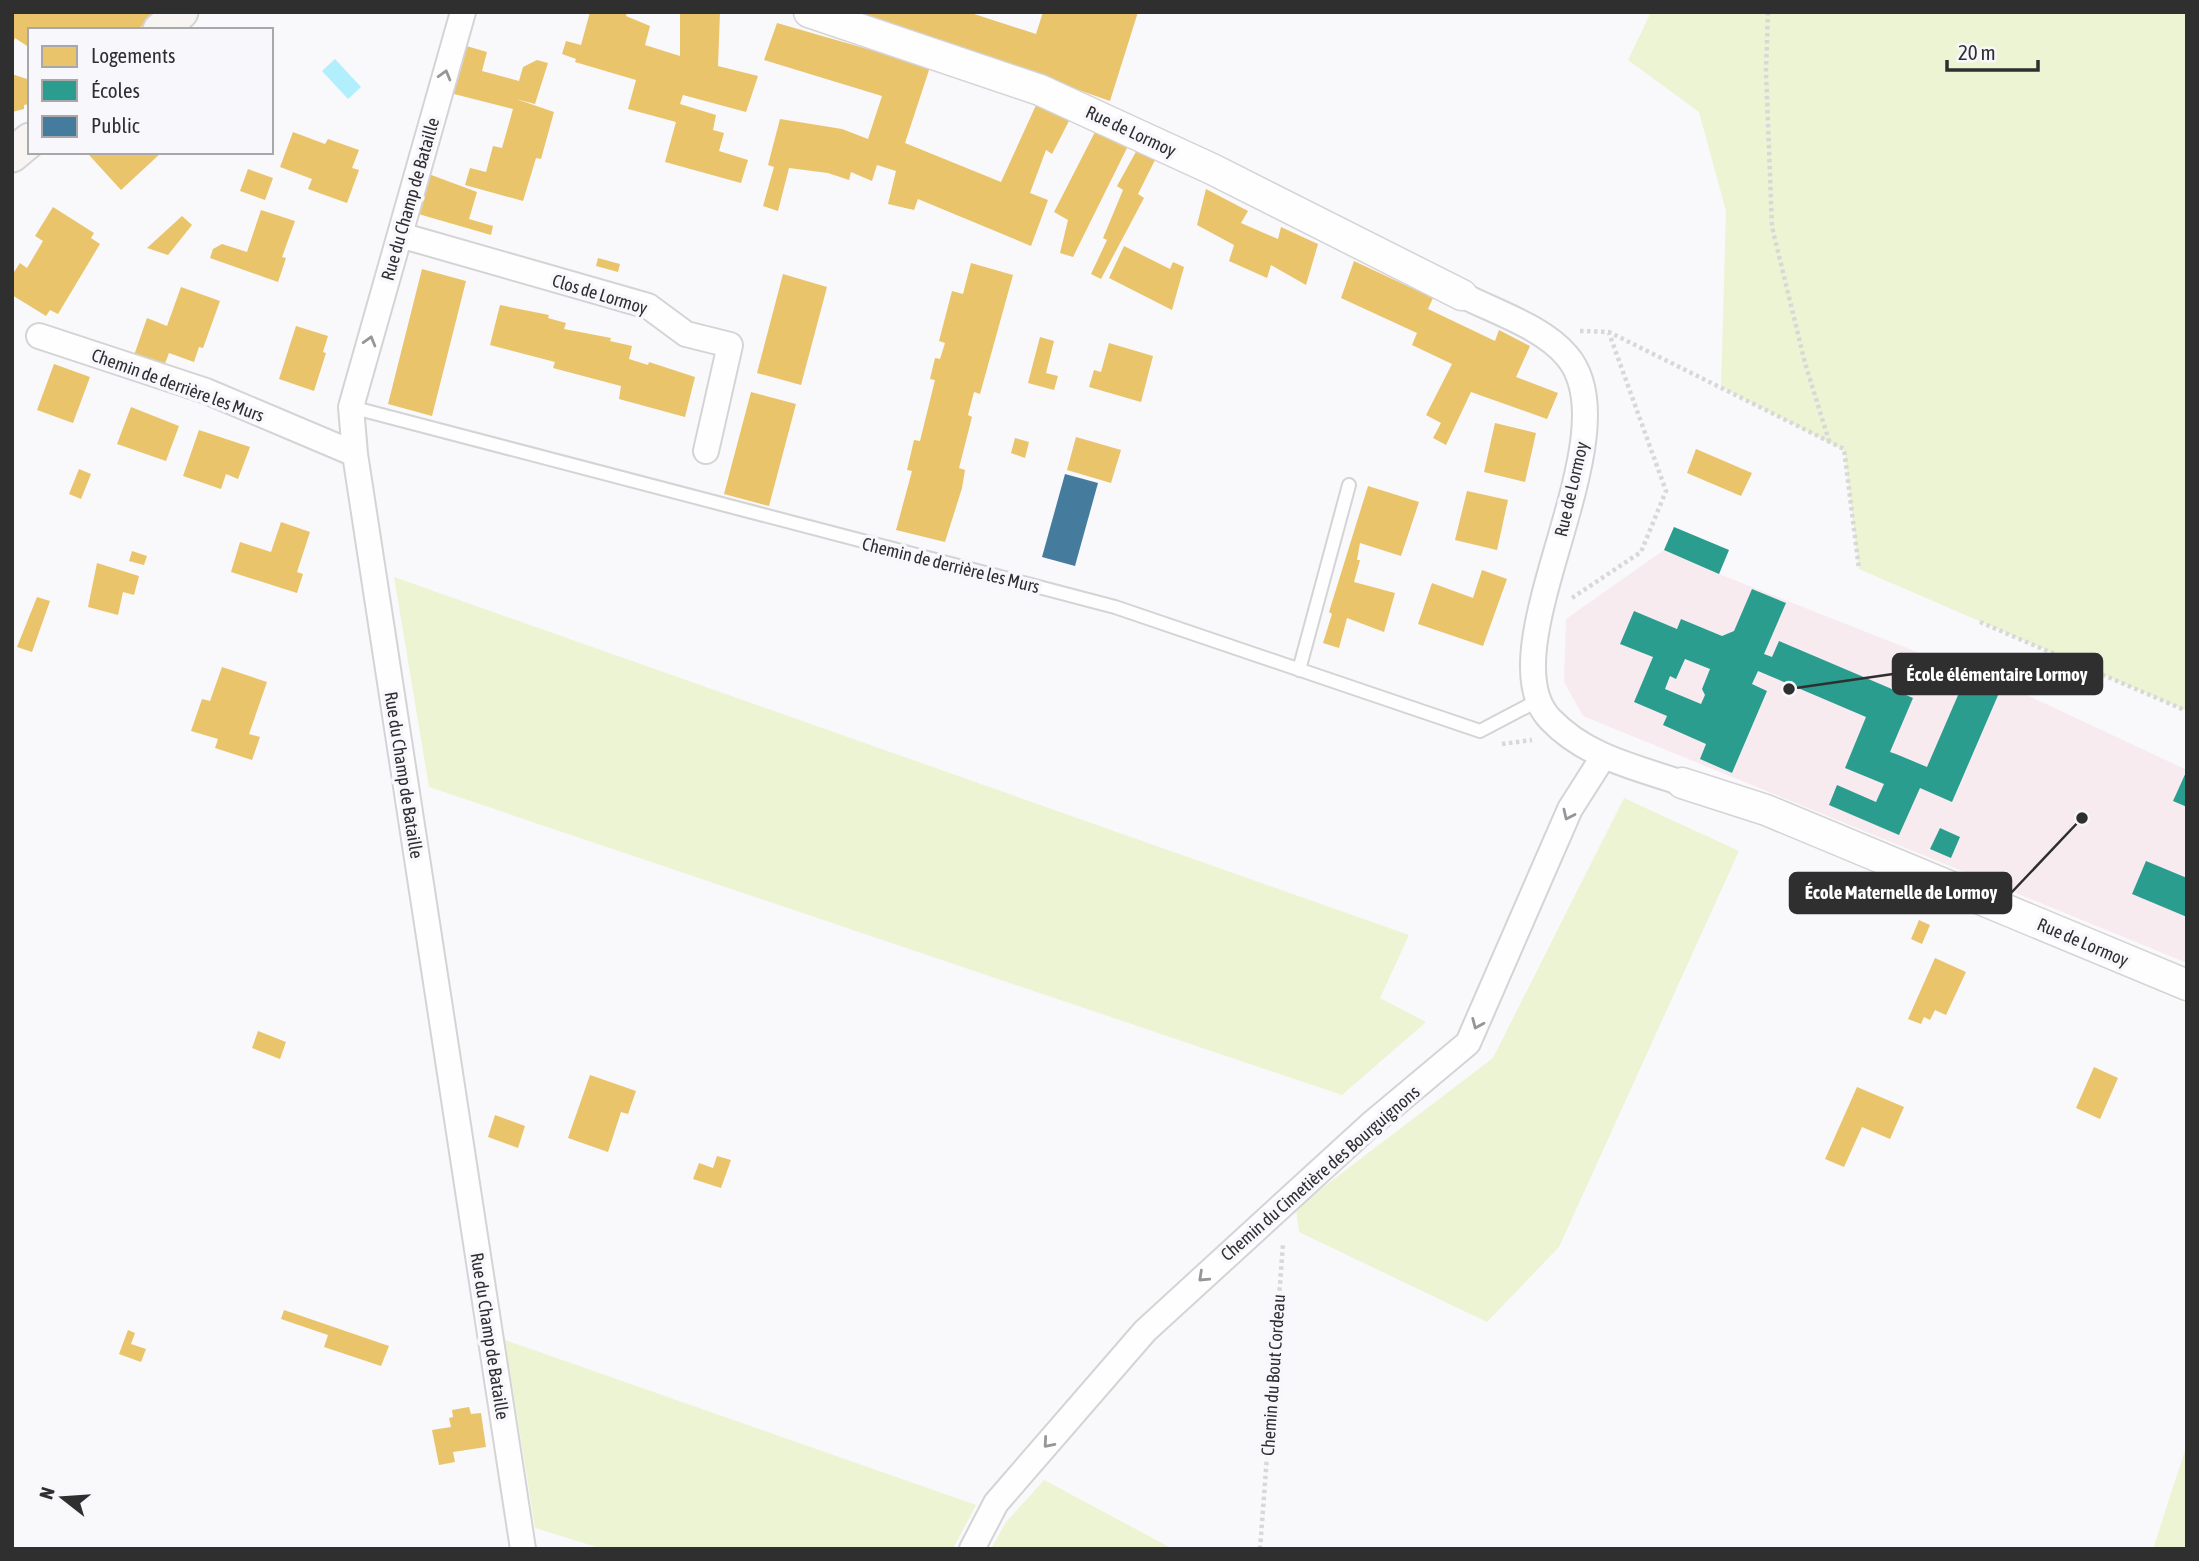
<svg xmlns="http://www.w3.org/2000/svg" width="2199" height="1561" viewBox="0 0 2199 1561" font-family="'Asap Condensed',sans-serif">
<rect width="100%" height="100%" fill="#f9f8fb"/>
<path fill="#f7ebf0" d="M1674 527 1729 550 1719 574 2029 696 2187 770V963L1583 716 1564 682 1566 619 1664 550Z"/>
<path fill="#edf4d3" d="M1651 12H2187V711L1859 569 1844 450 1721 387 1726 211 1699 112 1628 60Z
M394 577 1409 935 1380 998 1426 1022 1342 1095 429 787Z
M1624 798 1739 851 1559 1247 1487 1322 1299 1232 1296 1208 1493 1058Z
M505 1340 976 1505 953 1549H603L535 1528Z
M2187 1444V1549H2153Z
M1044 1480 1173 1549H991L1006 1522Z"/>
<path fill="#b2effd" d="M335 59 361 87 348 99 322 71Z"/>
<path fill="#e9c46a" d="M12 12H152L155 15 137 30H30V48L15 38 12 46Z
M590 12H627L626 16 650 26 645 45 680 56V12H720L718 66 758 76 746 112 683 95 680 104 716 115 713 130 724 133 719 151 748 160 741 183 665 162 676 122 628 109 636 80 575 62 576 59 562 54 566 41 581 45Z
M968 12 1036 34 1043 12H1138L1110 101 860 13Z
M777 23 930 67 905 143 1001 182 1037 103 1070 119 1052 154 1046 150 1030 193 1048 200 1031 246 918 199 914 210 888 204 896 171 877 165 872 181 851 172 849 180 828 173 789 168 778 211 763 206 774 167 768 165 780 119 842 129 868 139 882 96 764 60Z
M463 45 487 52 482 71 519 81 523 67 537 60 548 63 535 104 516 99 554 112 541 159 536 158 523 201 465 185 470 168 486 172 493 146 502 148 513 109 450 93Z
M12 74 30 80V104L24 105V109L12 112Z
M293 132 325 144 328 139 359 150 352 168 359 170 347 203 308 189 312 179 280 167Z
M1095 132 1127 148 1073 257 1060 253 1068 220 1054 212Z
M1138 148 1156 158 1138 194 1144 198 1101 279 1091 274 1107 240 1103 238 1123 190 1117 186Z
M93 152H162L121 190 89 155Z
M248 169 273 178 265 200 240 191Z
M426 173 477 192 469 219 493 226 491 235 415 213Z
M1206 189 1248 211 1241 223 1278 239 1281 227 1318 244 1306 285 1271 265 1267 278 1229 261 1234 245 1197 225Z
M53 207 94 233 91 238 100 244 58 314 50 310 46 316 12 295V275L20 263 27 268 43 241 35 236Z
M261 210 295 221 282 257 286 258 278 282 210 258 213 249 222 244 247 252Z
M182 216 192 225 168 255 147 248Z
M1124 246 1170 269 1173 262 1184 267 1172 310 1109 278Z
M598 258 620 264 618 272 596 266Z
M1354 261 1433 298 1428 309 1495 341 1499 330 1530 346 1516 377 1558 393 1547 419 1471 392 1446 445 1433 438 1441 423 1426 415 1452 364 1412 345 1417 333 1341 298Z
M971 263 1013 275 980 394 974 392 968 415 972 417 959 468 965 470 962 488 945 542 896 530 912 471 907 470 914 440 920 441 935 380 930 379 935 358 940 359 945 343 939 341 952 291 963 294Z
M422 269 466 281 432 416 388 404Z
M783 274 827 287 801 385 757 373Z
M181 287 220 301 203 348 199 347 194 362 169 353 162 371 132 361 147 318 167 326Z
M500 305 549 315 548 318 566 323 564 329 611 338 610 341 632 346 629 359 648 365 649 362 695 377 685 417 619 399 621 386 553 368 555 362 490 345Z
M296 326 328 336 323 352 326 353 314 391 279 379Z
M1040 337 1054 341 1046 373 1058 376 1054 390 1028 383Z
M1109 343 1153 356 1141 402 1089 387 1094 370 1101 372Z
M54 364 90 377 73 423 37 410Z
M751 392 796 404 769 506 724 494Z
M131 407 179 426 166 461 117 444Z
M1495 423 1536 433 1525 482 1484 472Z
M199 430 250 447 238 479 226 474 221 489 183 476Z
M1076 437 1121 450 1111 483 1067 470Z
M1015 438 1029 442 1025 458 1011 453Z
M1696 449 1752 473 1741 496 1687 473Z
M79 469 91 474 81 499 69 494Z
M1368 486 1419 502 1401 556 1360 543 1357 560H1360L1354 582 1395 593 1384 632 1347 618 1339 648 1323 643 1332 614 1329 612Z
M1467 491 1508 500 1497 550 1455 540Z
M281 522 310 532 297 572 303 574 297 593 231 572 240 542 271 552Z
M132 551 147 556 144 565 129 561Z
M97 563 139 576 134 595 123 592 118 615 88 607Z
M1482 570 1507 579 1483 646 1418 624 1432 583 1473 598Z
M37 597 50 601 32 652 17 647Z
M222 667 267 682 249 734 260 737 252 760 215 748 218 739 191 731 202 699 210 701Z
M1919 920 1930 925 1922 944 1911 939Z
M1935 958 1966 972 1946 1015 1935 1010 1930 1020 1924 1017 1921 1024 1908 1019Z
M258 1031 286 1042 280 1059 252 1048Z
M2094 1067 2118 1078 2100 1119 2076 1108Z
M590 1075 636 1091 628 1114 621 1112 608 1152 568 1138Z
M1857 1087 1904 1107 1890 1139 1862 1127 1844 1167 1825 1159Z
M495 1115 525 1126 518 1148 488 1137Z
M717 1156 731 1160 721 1188 693 1179 699 1163 713 1168Z
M284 1310 389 1346 381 1366 324 1347 328 1335 281 1319Z
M128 1330 135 1333 131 1344 146 1349 141 1362 119 1354Z
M469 1407 471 1414 481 1413 486 1447 453 1452 455 1462 439 1465 432 1430 451 1427 449 1418 453 1417 452 1410Z"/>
<path fill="#2a9d8f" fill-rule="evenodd" d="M1674 527 1729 550 1719 574 1664 550Z
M1752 589 1786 603 1764 654 1772 657 1779 641 1913 698 1890 752 1896 754 1927 767 1965 679 1999 693 1952 802 1920 788 1899 835 1829 805 1837 785 1876 802 1884 784 1845 768 1866 717 1758 671 1752 684 1767 691 1732 773 1700 759 1706 744 1663 725 1667 716 1634 702 1653 657 1620 644 1634 611 1677 629 1681 619 1722 636 1734 631ZM1685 659 1710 669 1702 689 1705 695 1701 704 1665 689 1670 676 1676 679Z
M2187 770V807L2173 801Z
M1940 828 1960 837 1951 858 1930 849Z
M2146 861 2187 878V917L2132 894Z"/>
<path fill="#457b9d" d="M1065 474 1098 483 1075 566 1042 557Z"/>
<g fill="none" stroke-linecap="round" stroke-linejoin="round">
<defs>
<path id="service" d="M351 407 1115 607 1480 731 1539 700
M1299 670 1349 485"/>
<path id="minor" d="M463 12 351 407 355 454 523 1549
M400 235 648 306 686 334 730 345 706 451
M1462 295C1495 312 1543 327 1567 356 1635 435 1484 650 1550 719 1586 757 1635 767 1682 783
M39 336 206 391 355 454
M972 1549 996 1503 1145 1331 1370 1125 1468 1043 1570 809 1603 757"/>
<path id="tertiary" d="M809 12 1040 90 1212 169 1462 295
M1682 783 1766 810 2187 985"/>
<path id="secondary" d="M160 30 181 12
M12 155 30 140"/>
</defs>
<use href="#service" stroke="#d4d3d5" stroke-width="16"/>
<use href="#minor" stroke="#d4d3d5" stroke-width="28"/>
<use href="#tertiary" stroke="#d4d3d5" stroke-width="33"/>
<use href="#secondary" stroke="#d4d3d5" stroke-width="37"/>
<path stroke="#d8d8d8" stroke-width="4.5" stroke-dasharray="3.5 3.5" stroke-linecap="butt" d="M1768 12 1766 71 1772 227 1805 363 1829 441
M1580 331 1609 332 1844 449 1859 569
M1572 598 1641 552 1666 491 1609 333
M1980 622 2187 711
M1502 744 1532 740
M1260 1549 1283 1244"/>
<use href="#service" stroke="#fefefe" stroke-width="12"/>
<use href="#minor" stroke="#fefefe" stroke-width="24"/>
<use href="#tertiary" stroke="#fefefe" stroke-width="30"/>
<use href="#secondary" stroke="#f8f4f2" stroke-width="33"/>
</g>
<defs><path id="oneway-chevron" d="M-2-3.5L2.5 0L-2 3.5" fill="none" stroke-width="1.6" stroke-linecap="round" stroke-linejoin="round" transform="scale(1.75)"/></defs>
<g stroke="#969697">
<use href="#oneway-chevron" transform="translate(445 75) rotate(-74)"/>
<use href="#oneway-chevron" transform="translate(370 341) rotate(-74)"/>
<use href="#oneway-chevron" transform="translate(1568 815) rotate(115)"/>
<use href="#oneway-chevron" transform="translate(1477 1024) rotate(113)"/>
<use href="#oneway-chevron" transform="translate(1203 1277) rotate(137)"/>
<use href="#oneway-chevron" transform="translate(1048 1443) rotate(131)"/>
</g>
<g text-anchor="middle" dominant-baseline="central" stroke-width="7" stroke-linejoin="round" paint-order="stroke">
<g font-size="18" fill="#2f2f30" stroke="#f8f7fc">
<text transform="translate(1131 131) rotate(25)">Rue de Lormoy</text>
<text transform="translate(410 199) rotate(-74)">Rue du Champ de Bataille</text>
<text transform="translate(600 294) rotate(17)">Clos de Lormoy</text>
<text transform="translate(178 385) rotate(20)">Chemin de derrière les Murs</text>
<text transform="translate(1571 489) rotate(-77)">Rue de Lormoy</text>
<text transform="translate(951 565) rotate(14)">Chemin de derrière les Murs</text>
<text transform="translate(404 775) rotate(81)">Rue du Champ de Bataille</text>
<text transform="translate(2083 942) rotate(23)">Rue de Lormoy</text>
<text transform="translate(1320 1173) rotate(-41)">Chemin du Cimetière des Bourguignons</text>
<text transform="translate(490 1336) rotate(81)">Rue du Champ de Bataille</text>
<text transform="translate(1273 1375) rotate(-86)">Chemin du Bout Cordeau</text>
</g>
</g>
<path fill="none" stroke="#2f2f30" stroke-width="2.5" d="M1789 689L1893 674M2082 818L2011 893"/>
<g fill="#2f2f30" stroke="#f8f7fc" stroke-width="2.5">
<circle cx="1789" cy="689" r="7"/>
<circle cx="2082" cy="818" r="7"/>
</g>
<g fill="#2f2f30" stroke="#2f2f30" stroke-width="2.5">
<rect x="1893" y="654" width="209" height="40" rx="7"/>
<rect x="1790" y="873" width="221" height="40" rx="7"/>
</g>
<g font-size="19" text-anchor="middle" font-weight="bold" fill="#fff">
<text x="1997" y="681">École élémentaire Lormoy</text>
<text x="1901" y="899">École Maternelle de Lormoy</text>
</g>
<rect width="2199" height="1561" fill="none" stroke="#2f2f30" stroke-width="28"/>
<rect x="28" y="28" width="245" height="126" fill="#f8f7fc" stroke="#a8a7aa" stroke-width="2"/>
<rect x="42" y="46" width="35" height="21" fill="#e9c46a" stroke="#a8a7aa" stroke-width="2"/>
<text x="91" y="63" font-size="21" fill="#2f2f30">Logements</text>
<rect x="42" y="80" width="35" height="21" fill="#2a9d8f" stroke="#a8a7aa" stroke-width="2"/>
<text x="91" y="98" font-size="21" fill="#2f2f30">Écoles</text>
<rect x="42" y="116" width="35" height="21" fill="#457b9d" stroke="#a8a7aa" stroke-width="2"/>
<text x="91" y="133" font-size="21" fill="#2f2f30">Public</text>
<g transform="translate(63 1498) rotate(287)" stroke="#f8f7fc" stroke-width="5" paint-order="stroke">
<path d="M0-5L12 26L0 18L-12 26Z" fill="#2f2f30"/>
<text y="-10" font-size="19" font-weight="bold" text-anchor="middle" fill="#2f2f30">N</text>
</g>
<path d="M1947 60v10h91v-10" fill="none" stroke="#2f2f30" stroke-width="3.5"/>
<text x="1958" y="60" font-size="21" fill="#2f2f30" stroke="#f8f7fc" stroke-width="5" paint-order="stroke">20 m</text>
</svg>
